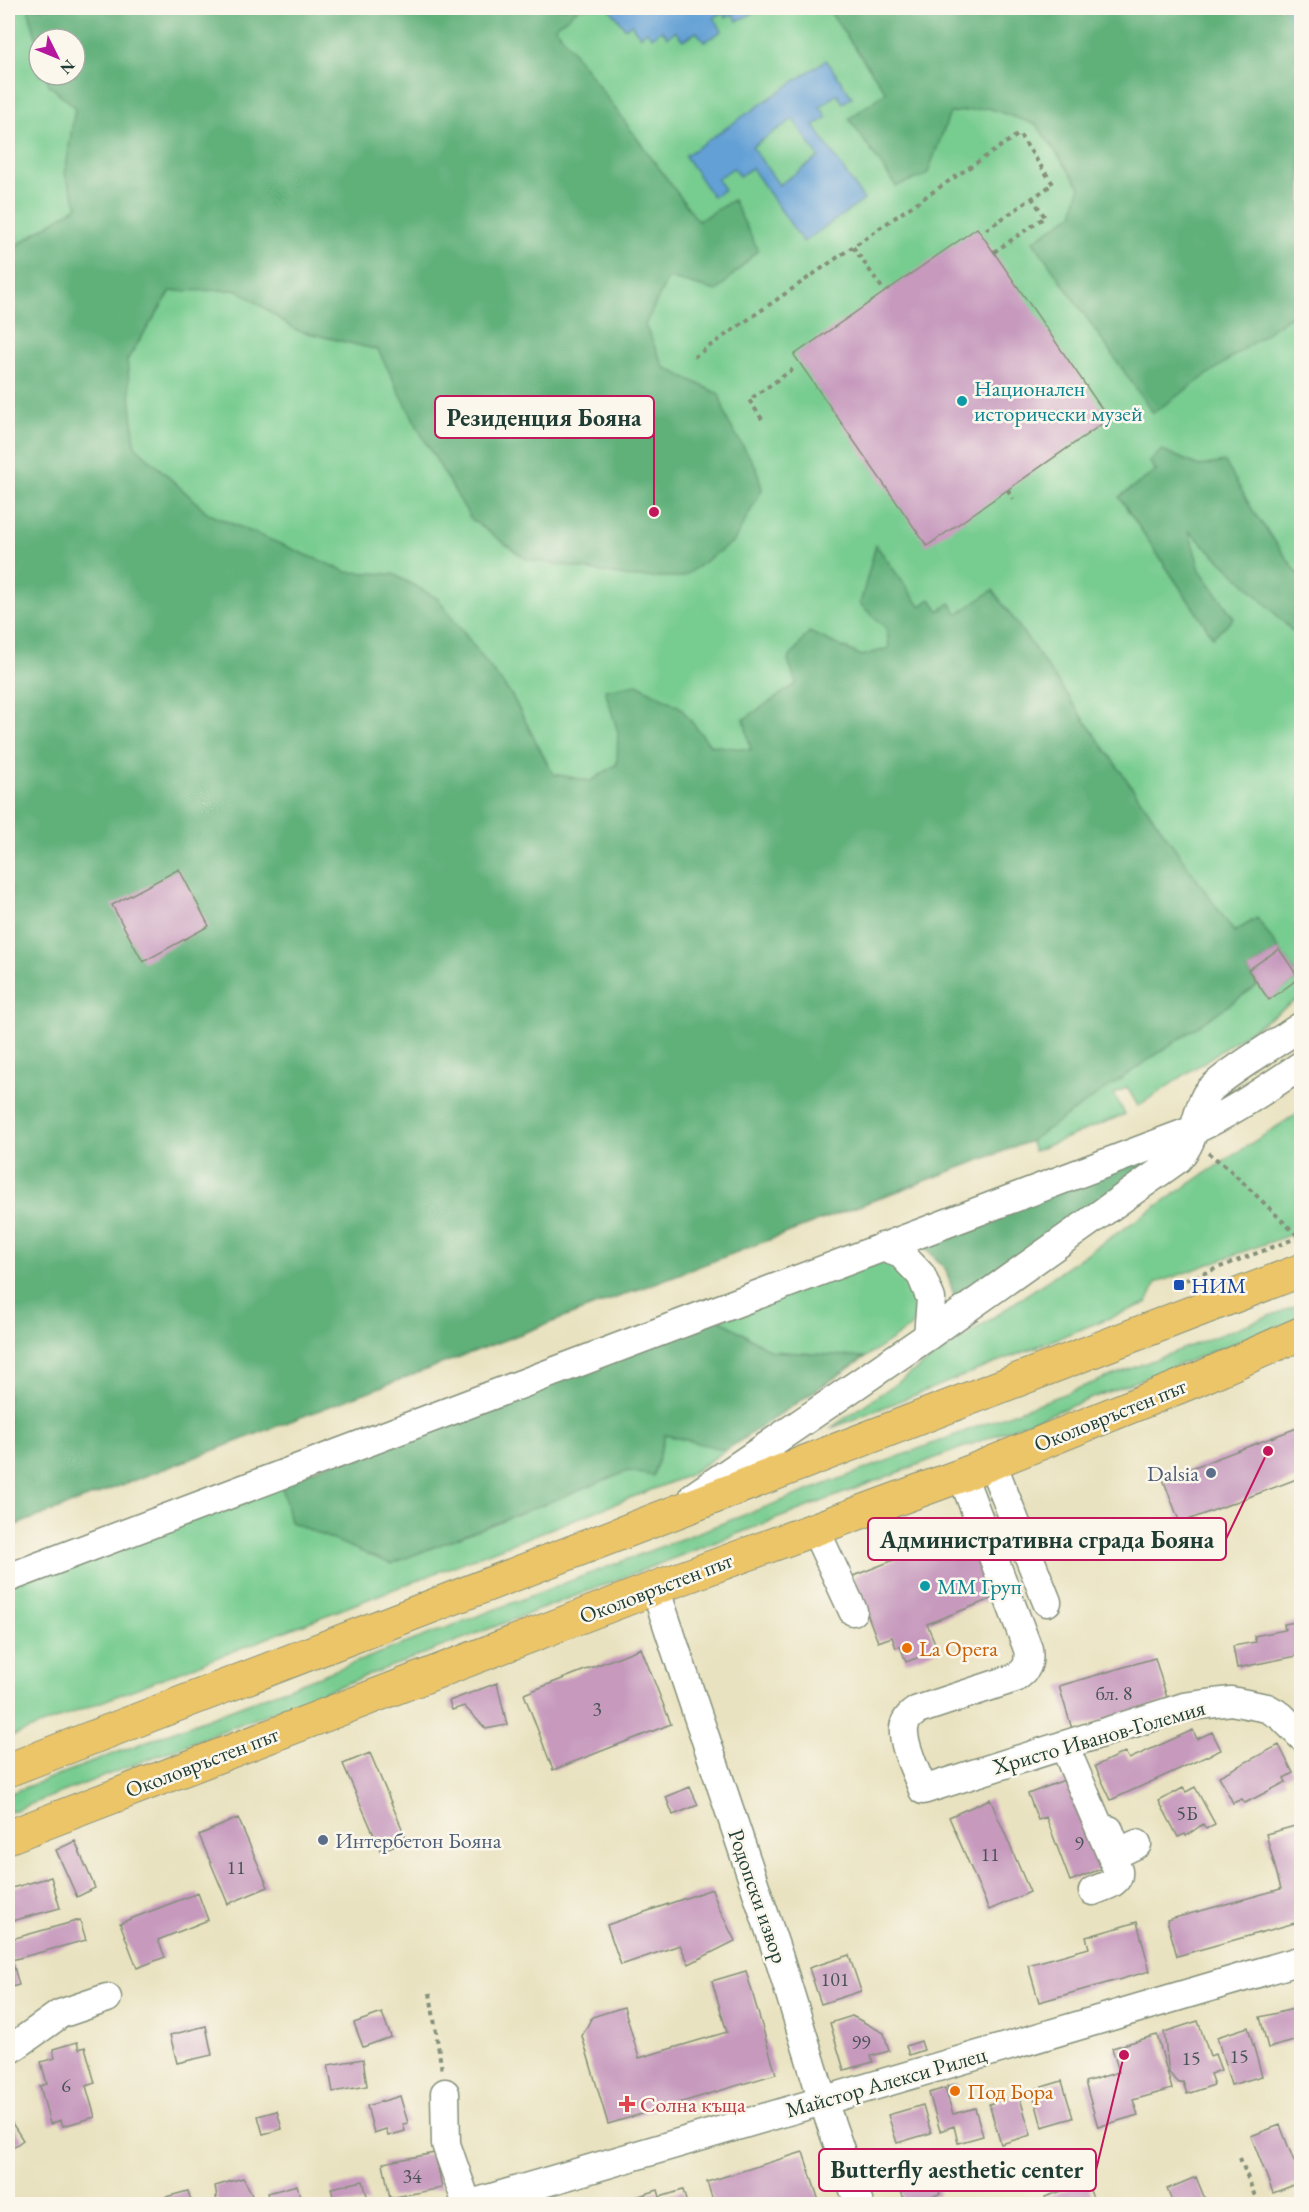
<svg xmlns="http://www.w3.org/2000/svg" width="1309" height="2212" viewBox="0 0 1309 2212" font-family="'EB Garamond',serif">
<rect width="100%" height="100%" fill="#fbf7ec"/>
<filter id="ink" filterUnits="userSpaceOnUse"><feTurbulence type="fractalNoise" baseFrequency=".0167" numOctaves="2"/><feDisplacementMap in="SourceGraphic" scale="12" xChannelSelector="R" yChannelSelector="G"/><feConvolveMatrix kernelMatrix="1 2 1 2 8 2 1 2 1" color-interpolation-filters="sRGB"/></filter>
<filter id="wash" filterUnits="userSpaceOnUse"><feTurbulence type="fractalNoise" baseFrequency=".008" numOctaves="4" result="noise"/><feDisplacementMap in="SourceGraphic" scale="24" xChannelSelector="R" yChannelSelector="G"/><feGaussianBlur stdDeviation="1.35" result="paint"/><feColorMatrix in="noise" values="0 0 0 0 0 0 0 0 0 0 0 0 0 0 0 0 0 1.4 0 .05"/><feComposite in="paint" operator="in"/></filter>
<g filter="url(#wash)">
<rect width="100%" height="100%" fill="#e9e2c0"/>
<path fill="#77cc90" stroke="#4b8462" stroke-width="1.5" fill-rule="evenodd" d="M8 8H1301V997L1138 1106 1127 1087 1114 1094 1125 1114 1034 1151 1030 1141 8 1528ZM39 39H75V75H39ZM1279 949 1299 978 1269 999 1248 970Z
M1301 1111V1231L1156 1283 1147 1303 829 1429 1198 1178Z
M889 1257 909 1270 919 1306 911 1327 687 1476 8 1738V1585Z
M1301 1304V1318L8 1813V1794Z"/>
<path fill="#61b07a" stroke="#407657" stroke-width="1.5" d="M28 8H577L578 9 555 27 698 221 733 200 758 250 717 291 668 278 645 325 664 367 719 394 728 422 757 469 762 490 734 541 683 577H631L526 559 471 519 421 434 378 350 296 330 238 290 171 291 127 360 135 446 209 514 347 572 393 574 437 598 512 696 553 774 591 781 617 764 618 732 605 690 637 684 680 707 710 745 751 750 744 719 796 684 788 660 809 632 862 656 889 648 887 629 860 604 876 545 920 606 931 599 939 611 950 603 958 614 993 590 1234 932 1257 918 1279 949 1248 970 1258 985 1030 1141 8 1528V243L14 247 78 206 65 175 75 107 49 85 46 75H75V39H39V48Z
M827 8 889 9 890 8H1301V328L1292 315 1153 413 1033 241 1073 214 1080 187 1037 125 988 108 950 113 927 175 896 186 849 119 886 92Z
M1162 450 1199 466 1225 462 1255 514 1301 578V640L1250 588 1189 531 1200 570 1234 618 1213 637 1119 497 1156 471 1149 461Z
M1172 1148 955 1299 946 1270 919 1240Z
M716 1317 771 1351 865 1357 726 1450 665 1435 653 1476 628 1471 391 1564 290 1522 281 1482Z"/>
<path fill="#64a0d5" stroke="#426e84" stroke-width="1.5" fill-rule="evenodd" d="M613 8H759L760 10 737 21 733 14 726 18 723 13 714 17 722 31 704 42 697 32 683 40 675 31 668 37 662 30 652 37 647 31 640 36 631 24 625 28 610 9Z
M826 60 852 97 843 103 837 94 820 107 827 117 814 126 864 200 803 242 752 168 739 176 733 168 717 179 724 190 713 197 685 156ZM793 119 819 157 779 185 752 147Z"/>
<g fill="none" stroke-linecap="round" stroke-linejoin="round">
<path stroke="#64a0d5" stroke-width="6" d="M1289 8 1302 62"/>
</g>
<g id="blocks">
<path fill="#c699bd" d="M977 228 1109 419 927 546 794 355Z
M179 869 209 926 143 962 112 905Z
M1279 949 1299 978 1269 1000 1248 970Z
M1302 1426V1477L1180 1523 1163 1479Z
M971 1530 996 1597 927 1624 938 1650 906 1662 900 1646 896 1648 892 1637 878 1642 853 1576Z
M1302 1621V1655L1237 1668 1233 1646 1256 1642 1254 1636 1285 1630 1284 1624Z
M641 1648 671 1724 553 1770 524 1694Z
M1155 1658 1168 1701 1072 1729 1059 1686Z
M497 1683 507 1725 486 1729 464 1706 452 1710 449 1701Z
M1193 1730 1197 1739 1212 1732 1221 1750 1111 1800 1095 1766 1125 1752 1129 1759Z
M1279 1745 1293 1773 1284 1778 1286 1782 1245 1803 1242 1799 1233 1803 1219 1776Z
M370 1753 407 1840 381 1851 343 1764Z
M1077 1775 1111 1865 1070 1881 1046 1817 1038 1820 1028 1794Z
M690 1787 698 1805 673 1815 666 1797Z
M1195 1787 1215 1824 1206 1829 1203 1824 1186 1836 1185 1834 1178 1837 1159 1801 1183 1788 1186 1792Z
M990 1799 1030 1892 989 1910 949 1817Z
M238 1818 268 1887 228 1904 199 1835Z
M1302 1824V1921L1177 1956 1167 1920 1281 1889 1266 1834Z
M75 1841 95 1888 77 1897 56 1850Z
M51 1877 60 1908 8 1922V1889Z
M712 1889 718 1906 735 1941 689 1964 680 1945 621 1965 607 1925Z
M198 1893 208 1920 158 1940 165 1957 137 1968 120 1923Z
M80 1920 86 1940 8 1961V1940Z
M1137 1922 1150 1971 1039 2002 1028 1965 1089 1948 1086 1937Z
M849 1955 861 1991 821 2004 809 1968Z
M13 1963 19 1985 8 1988V1965Z
M746 1971 776 2074 608 2124 582 2036 592 2017 624 2007 639 2058 727 2032 712 1981Z
M1298 2008 1302 2021V2039L1268 2048 1260 2017Z
M382 2013 391 2037 363 2047 354 2023Z
M852 2016 884 2033 889 2051 871 2056 873 2062 844 2070 830 2023Z
M1198 2021 1210 2056 1215 2054 1221 2070 1210 2074 1214 2085 1187 2094 1183 2082 1179 2083 1169 2073 1164 2032Z
M206 2026 212 2055 177 2063 170 2035Z
M1248 2027 1262 2076 1231 2085 1217 2037Z
M1157 2035 1172 2089 1133 2100 1138 2115 1098 2127 1085 2082 1119 2072 1112 2048Z
M921 2041 924 2050 909 2055 906 2046Z
M77 2042 79 2049 85 2047 95 2083 86 2086 95 2117 63 2126 61 2120 50 2124 40 2086 47 2084 41 2062 55 2058 53 2049Z
M363 2059 367 2086 333 2092 328 2065Z
M1062 2081 1073 2118 1042 2127 1032 2090Z
M957 2084 960 2094 949 2096 947 2086Z
M945 2088 953 2114 975 2108 983 2136 958 2143 954 2126 940 2131 929 2093Z
M1019 2095 1031 2135 1001 2144 989 2104Z
M400 2096 408 2123 403 2124 405 2131 388 2136 386 2129 374 2133 367 2106Z
M923 2105 931 2133 897 2143 888 2115Z
M277 2111 282 2129 263 2134 258 2116Z
M8 2117 23 2140 8 2151Z
M1280 2125 1302 2182 1273 2193 1251 2136Z
M803 2152 820 2204H714L707 2182Z
M435 2153 442 2188 390 2198 383 2163Z
M932 2166 940 2194 905 2204 897 2177Z
M1196 2177 1207 2204H1173L1167 2189Z
M243 2178 251 2192 254 2204H217L216 2197H217L215 2186Z
M363 2181 369 2203 335 2204 331 2188Z
M1087 2182 1095 2204H1048L1045 2197Z
M297 2185 302 2204H271L268 2193Z
M658 2190 660 2197 683 2190 687 2204H631L629 2199Z
M188 2191 192 2204H151V2201Z"/>
</g>
</g>
<g filter="url(#ink)">
<use href="#blocks" fill-opacity="0" stroke="#84907a" stroke-width="1.5"/>
<g fill="none" stroke-linecap="round" stroke-linejoin="round">
<defs>
<path id="minor" d="M882 1247 901 1254 921 1275 931 1299 928 1336
M992 1463 1047 1602
M962 1475 1028 1649C1030 1664 1027 1670 1015 1678L918 1710C911 1714 905 1719 904 1728 902 1744 917 1774 923 1790L1184 1707 1231 1701 1267 1708 1281 1716 1302 1737
M694 1496 928 1336 1178 1159C1197 1138 1194 1117 1206 1095 1214 1080 1284 1038 1302 1026
M815 1529 853 1611
M8 1578 1196 1129C1233 1112 1267 1088 1302 1065
M655 1588 779 1958 823 2101 859 2204
M1064 1745 1118 1871C1120 1884 1103 1886 1093 1891
M1109 1830 1118 1853 1137 1844
M8 2051 60 2014 107 1998
M445 2093 446 2144 467 2204
M471 2204 1302 1960"/>
<path id="highway" d="M8 1770 1302 1270
M8 1837 655 1588 962 1475 1196 1380 1302 1333"/>
</defs>
<use href="#minor" stroke="#84907a" stroke-width="31"/>
<use href="#highway" stroke="#84907a" stroke-width="35"/>
<path stroke="#84907a" stroke-width="4" stroke-dasharray="4.5 4.5" stroke-linecap="butt" d="M853 247 885 292
M994 252 1045 217 1032 198
M694 357 903 212 1019 134 1053 184 984 231
M762 419 749 400 796 367
M1008 490 1013 499
M1208 1153 1229 1169 1299 1237 1300 1241
M1186 1280 1302 1236
M430 1993 442 2071
M1240 2158 1258 2204"/>
<use href="#minor" stroke="#fff" stroke-width="28"/>
<use href="#highway" stroke="#edc569" stroke-width="33"/>
</g>
</g>
<g fill="#0f9aa8" stroke="#fbf7ec" stroke-width="2">
<circle cx="962" cy="401" r="6"/>
<circle cx="925" cy="1586" r="6"/>
</g>
<rect fill="#1a4fb4" stroke="#fbf7ec" stroke-width="2" x="1173" y="1279" width="12" height="12" rx="3"/>
<g fill="#5c6f8a" stroke="#fbf7ec" stroke-width="2">
<circle cx="1211" cy="1473" r="6"/>
<circle cx="323" cy="1840" r="6"/>
</g>
<g fill="#e8710a" stroke="#fbf7ec" stroke-width="2">
<circle cx="907" cy="1648" r="6"/>
<circle cx="955" cy="2091" r="6"/>
</g>
<path fill="#e0444e" stroke="#fbf7ec" stroke-width="2" d="M624 2095h6v6h6v6h-6v6h-6v-6h-6v-6h6z"/>
<g text-anchor="middle" dominant-baseline="central" stroke-width="5" stroke-linejoin="round" paint-order="stroke">
<g font-size="20" fill="#495456">
<text x="1114" y="1693">бл. 8</text>
<text x="597" y="1709">3</text>
<text x="1187" y="1813">5Б</text>
<text x="1079" y="1843">9</text>
<text x="990" y="1854">11</text>
<text x="236" y="1867">11</text>
<text x="835" y="1979">101</text>
<text x="861" y="2042">99</text>
<text x="1239" y="2056">15</text>
<text x="1191" y="2058">15</text>
<text x="66" y="2085">6</text>
<text x="412" y="2176">34</text>
</g>
<g font-size="22" fill="#0d838f" stroke="#fbf7ec" text-anchor="start">
<text x="974" y="388">Национален<tspan x="974" dy="25">исторически музей</tspan></text>
<text x="937" y="1586">ММ Груп</text>
</g>
<g font-size="22" fill="#164399" stroke="#fbf7ec" text-anchor="start">
<text x="1191" y="1285">НИМ</text>
</g>
<g font-size="22" fill="#1f3d34" stroke="#fbf7ec">
<text transform="translate(1110 1415) rotate(-22)">Околовръстен път</text>
<text transform="translate(656 1588) rotate(-21)">Околовръстен път</text>
<text transform="translate(1099 1737) rotate(-16)">Христо Иванов-Големия</text>
<text transform="translate(202 1762) rotate(-21)">Околовръстен път</text>
<text transform="translate(758 1896) rotate(71)">Родопски извор</text>
<text transform="translate(886 2082) rotate(-16)">Майстор Алекси Рилец</text>
</g>
<g font-size="22" fill="#4e5e75" stroke="#fbf7ec" text-anchor="end">
<text x="1199" y="1473">Dalsia</text>
<text x="335" y="1840" text-anchor="start">Интербетон Бояна</text>
</g>
<g font-size="22" fill="#c56008" stroke="#fbf7ec" text-anchor="start">
<text x="919" y="1648">La Opera</text>
<text x="967" y="2091">Под Бора</text>
</g>
<g font-size="22" fill="#be3a42" stroke="#fbf7ec" text-anchor="start">
<text x="640" y="2104">Солна къща</text>
</g>
</g>
<path fill="none" stroke="#c2185b" stroke-width="2" d="M654 512L654 417M1268 1451L1226 1539M1124 2055L1096 2170"/>
<g fill="#c2185b" stroke="#fbf7ec" stroke-width="2">
<circle cx="654" cy="512" r="6"/>
<circle cx="1268" cy="1451" r="6"/>
<circle cx="1124" cy="2055" r="6"/>
</g>
<g fill="#fbf7ec" stroke="#c2185b" stroke-width="2">
<rect x="435" y="396" width="219" height="42" rx="6"/>
<rect x="868" y="1518" width="358" height="42" rx="6"/>
<rect x="819" y="2149" width="277" height="42" rx="6"/>
</g>
<g font-size="24" text-anchor="middle" font-weight="bold" fill="#1f3d34">
<text x="544" y="426">Резиденция Бояна</text>
<text x="1047" y="1548">Административна сграда Бояна</text>
<text x="957" y="2178">Butterfly aesthetic center</text>
</g>
<rect width="1309" height="2212" fill="none" stroke="#fbf7ec" stroke-width="30"/>
<g transform="translate(57 57) rotate(133)"><circle r="28" fill="#fbf7ec" stroke="#a3ada2" stroke-width="1.5"/>
<path d="M0-4.5L10 22L0 15L-10 22Z" fill="#b5179e"/>
<text y="-9" font-size="16" font-weight="bold" text-anchor="middle" fill="#1f3d34">N</text>
</g>
</svg>
